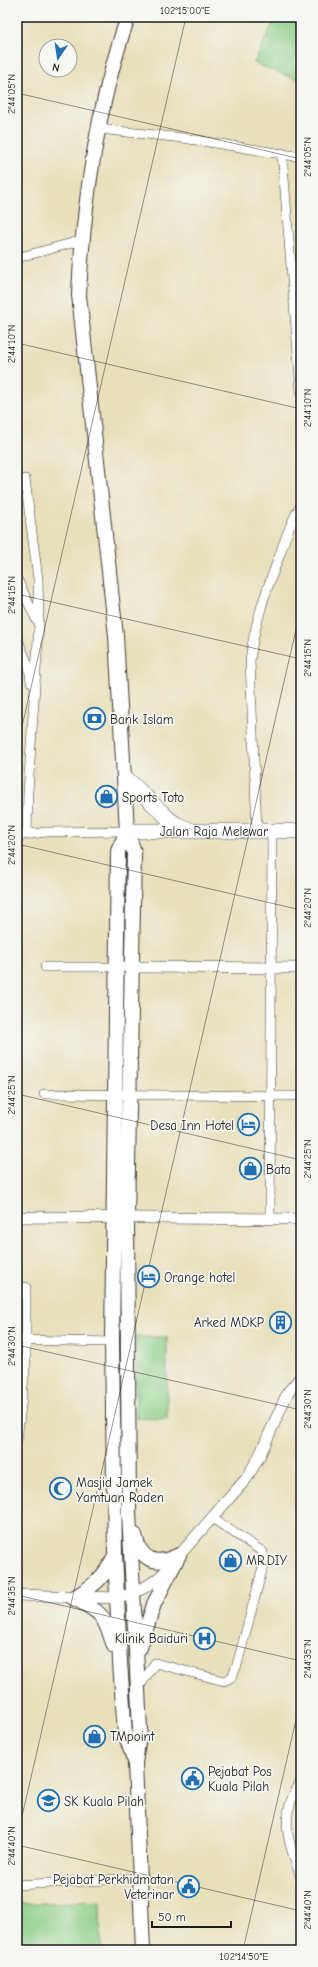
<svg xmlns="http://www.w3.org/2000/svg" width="318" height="1967" viewBox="0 0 318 1967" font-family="'Comic Neue',sans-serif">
<rect width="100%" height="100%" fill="#f6f6f2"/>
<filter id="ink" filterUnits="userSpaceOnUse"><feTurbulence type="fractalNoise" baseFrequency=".025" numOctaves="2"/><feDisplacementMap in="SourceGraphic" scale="8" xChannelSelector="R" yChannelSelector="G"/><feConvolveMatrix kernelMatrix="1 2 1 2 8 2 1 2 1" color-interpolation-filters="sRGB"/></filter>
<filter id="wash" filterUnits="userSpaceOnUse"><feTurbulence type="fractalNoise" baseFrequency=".012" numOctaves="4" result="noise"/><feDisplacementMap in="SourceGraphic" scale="16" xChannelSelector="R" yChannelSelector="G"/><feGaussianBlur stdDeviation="0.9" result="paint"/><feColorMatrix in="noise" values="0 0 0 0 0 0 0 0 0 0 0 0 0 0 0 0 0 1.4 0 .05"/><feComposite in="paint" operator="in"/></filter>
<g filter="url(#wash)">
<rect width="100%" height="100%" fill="#e8e0bb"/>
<path fill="#8cce86" stroke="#547551" d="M276 17H301V81L254 63Z
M136 1337H167V1419L136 1418Z
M100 1901 101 1950H17V1904Z"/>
</g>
<g filter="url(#ink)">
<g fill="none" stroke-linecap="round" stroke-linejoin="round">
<defs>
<path id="minor" d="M99 129 183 138 301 157
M282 153 301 391
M17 258 83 240
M25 479 38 579 39 625 28 791 27 834
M17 579 37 621
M17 638 29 667 31 682
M257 831 250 661C254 624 266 591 279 557 285 539 291 521 301 505
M17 836 46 832 127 831
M45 967H132
M44 1094 301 1096
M270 1218 272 831
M17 1340 112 1342
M17 1441 26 1360V1287
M138 1689 155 1663 224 1681 232 1677 237 1665 264 1563 263 1552 212 1518
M301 1782C278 1814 288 1844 301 1877
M17 1885 139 1878"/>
<path id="tertiary" d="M132 967 301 968
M17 1217 301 1219
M17 1595 117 1598C135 1594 147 1587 161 1576L246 1479 259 1457 288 1392 301 1377"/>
<path id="primary" d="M128 17C98 103 83 204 79 295L116 636 127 831 134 852 127 1218 129 1512 140 1729 135 1763 143 1950
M127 831 118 851 112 1342 115 1553 120 1662 125 1734 134 1759
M135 1535C141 1562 156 1566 179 1555
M73 1598C102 1612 104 1615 114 1646
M73 1598C93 1587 106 1576 115 1555
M140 1648 154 1604 179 1555"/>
<g id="trunk">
<path d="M125 777 169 819 176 824 190 830"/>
<path id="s1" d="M127 831H301"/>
</g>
</defs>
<use href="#minor" stroke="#3b3934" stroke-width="10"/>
<use href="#tertiary" stroke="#3b3934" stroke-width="12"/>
<use href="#primary" stroke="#3b3934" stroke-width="16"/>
<use href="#trunk" stroke="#3b3934" stroke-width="16"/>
<use href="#minor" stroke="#fff" stroke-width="9"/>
<use href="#tertiary" stroke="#fff" stroke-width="11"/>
<use href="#primary" stroke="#fff" stroke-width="14"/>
<use href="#trunk" stroke="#fff" stroke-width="15"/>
</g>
</g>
<path fill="none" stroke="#1c1c1c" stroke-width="1" stroke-opacity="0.45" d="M17 93 301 159M17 343 301 409M17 594 301 659M17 748 186 17M17 844 301 910M17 1094 301 1160M17 1345 301 1410M17 1595 301 1661M17 1838 301 608M17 1845 301 1911M243 1950 301 1698"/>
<defs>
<symbol id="bank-ring" viewBox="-11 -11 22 22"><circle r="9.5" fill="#f6f6f2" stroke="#1f6fb2" stroke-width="1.5"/><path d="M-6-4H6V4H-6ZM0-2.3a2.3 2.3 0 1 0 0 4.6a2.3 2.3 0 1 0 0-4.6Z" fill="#1f6fb2"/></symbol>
<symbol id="shop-ring" viewBox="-11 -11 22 22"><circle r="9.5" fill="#f6f6f2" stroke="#1f6fb2" stroke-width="1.5"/><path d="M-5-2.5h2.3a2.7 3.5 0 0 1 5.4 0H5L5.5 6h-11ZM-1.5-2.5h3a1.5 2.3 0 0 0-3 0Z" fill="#1f6fb2"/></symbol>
<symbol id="hotel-ring" viewBox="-11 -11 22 22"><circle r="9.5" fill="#f6f6f2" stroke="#1f6fb2" stroke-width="1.5"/><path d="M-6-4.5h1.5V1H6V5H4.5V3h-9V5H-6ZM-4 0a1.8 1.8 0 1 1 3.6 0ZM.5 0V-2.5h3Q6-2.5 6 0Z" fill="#1f6fb2"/></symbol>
<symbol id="building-ring" viewBox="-11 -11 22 22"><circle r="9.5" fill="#f6f6f2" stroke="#1f6fb2" stroke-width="1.5"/><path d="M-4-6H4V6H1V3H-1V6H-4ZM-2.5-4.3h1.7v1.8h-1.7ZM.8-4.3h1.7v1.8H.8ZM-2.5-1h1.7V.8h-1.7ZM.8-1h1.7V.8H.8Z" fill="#1f6fb2"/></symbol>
<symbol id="mosque-ring" viewBox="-11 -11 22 22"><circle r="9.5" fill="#f6f6f2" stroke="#1f6fb2" stroke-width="1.5"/><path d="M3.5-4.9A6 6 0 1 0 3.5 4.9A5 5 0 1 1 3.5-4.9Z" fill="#1f6fb2"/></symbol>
<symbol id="hospital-ring" viewBox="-11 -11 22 22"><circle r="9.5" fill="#f6f6f2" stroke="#1f6fb2" stroke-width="1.5"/><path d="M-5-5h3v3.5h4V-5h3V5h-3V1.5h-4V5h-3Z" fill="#1f6fb2"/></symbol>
<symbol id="civic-ring" viewBox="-11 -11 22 22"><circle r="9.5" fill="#f6f6f2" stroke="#1f6fb2" stroke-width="1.5"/><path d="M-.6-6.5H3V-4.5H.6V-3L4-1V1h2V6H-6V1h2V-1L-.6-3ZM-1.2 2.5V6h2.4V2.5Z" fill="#1f6fb2"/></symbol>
<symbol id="school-ring" viewBox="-11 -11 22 22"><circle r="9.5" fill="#f6f6f2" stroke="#1f6fb2" stroke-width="1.5"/><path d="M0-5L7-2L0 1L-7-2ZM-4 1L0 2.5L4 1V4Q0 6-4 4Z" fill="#1f6fb2"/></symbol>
</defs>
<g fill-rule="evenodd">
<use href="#bank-ring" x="82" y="706" width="25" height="25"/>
<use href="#shop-ring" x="94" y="784" width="25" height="25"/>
<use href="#hotel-ring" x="236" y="1112" width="25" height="25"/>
<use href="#shop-ring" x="238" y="1156" width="25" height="25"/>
<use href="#hotel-ring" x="136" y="1264" width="25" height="25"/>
<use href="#building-ring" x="268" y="1310" width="25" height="25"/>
<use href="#mosque-ring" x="48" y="1476" width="25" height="25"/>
<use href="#shop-ring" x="218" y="1548" width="25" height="25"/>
<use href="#hospital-ring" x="192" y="1626" width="25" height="25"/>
<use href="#shop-ring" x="82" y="1724" width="25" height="25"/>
<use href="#civic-ring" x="180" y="1766" width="25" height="25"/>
<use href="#school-ring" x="36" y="1788" width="25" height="25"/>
<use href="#civic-ring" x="176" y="1874" width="25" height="25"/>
</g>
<g text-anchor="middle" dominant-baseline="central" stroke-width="3.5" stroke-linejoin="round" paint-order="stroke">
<g font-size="13" fill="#1c1c1c" stroke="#f6f6f2" text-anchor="start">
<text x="110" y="719">Bank Islam</text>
<text x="122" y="797">Sports Toto</text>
<text x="234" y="1125" text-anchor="end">Desa Inn Hotel</text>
<text x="266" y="1169">Bata</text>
<text x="164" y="1277">Orange hotel</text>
<text x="264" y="1322" text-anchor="end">Arked MDKP</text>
<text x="76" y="1482">Masjid Jamek<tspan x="76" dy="15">Yamtuan Raden</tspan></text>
<text x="246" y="1560">MR.DIY</text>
<text x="188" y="1638" text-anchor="end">Klinik Baiduri</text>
<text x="110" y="1736">TMpoint</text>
<text x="208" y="1771">Pejabat Pos<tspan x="208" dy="15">Kuala Pilah</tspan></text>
<text x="64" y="1801">SK Kuala Pilah</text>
<text x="174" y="1879" text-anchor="end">Pejabat Perkhidmatan<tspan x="174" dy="15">Veterinar</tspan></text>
</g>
<g font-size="13" fill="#1c1c1c" stroke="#f6f6f2">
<text stroke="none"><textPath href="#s1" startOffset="87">Jalan Raja Melewar</textPath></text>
</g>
</g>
<rect width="318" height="1967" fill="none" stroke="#f6f6f2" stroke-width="44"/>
<g transform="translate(58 58) rotate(193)"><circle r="19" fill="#f6f6f2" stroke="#9f9f9c"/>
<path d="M0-3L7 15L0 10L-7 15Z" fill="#1f6fb2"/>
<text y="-6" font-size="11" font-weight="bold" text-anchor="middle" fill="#1c1c1c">N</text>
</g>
<path d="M152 1921v6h79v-6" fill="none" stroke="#1c1c1c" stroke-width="2"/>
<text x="158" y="1921" font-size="12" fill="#1c1c1c" stroke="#f6f6f2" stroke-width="3" paint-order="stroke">50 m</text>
<rect x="22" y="22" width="274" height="1923" fill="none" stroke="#1c1c1c" stroke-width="1.5"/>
<g font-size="10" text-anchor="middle" fill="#1c1c1c">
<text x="185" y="14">102°15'00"E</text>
<text transform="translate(11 94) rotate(-90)" y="4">2°44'05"N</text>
<text transform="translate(307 157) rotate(-90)" y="4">2°44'05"N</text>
<text transform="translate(11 344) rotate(-90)" y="4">2°44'10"N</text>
<text transform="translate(307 408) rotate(-90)" y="4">2°44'10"N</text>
<text transform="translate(11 595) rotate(-90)" y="4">2°44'15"N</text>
<text transform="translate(307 658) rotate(-90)" y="4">2°44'15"N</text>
<text transform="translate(11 845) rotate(-90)" y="4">2°44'20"N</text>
<text transform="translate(307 908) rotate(-90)" y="4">2°44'20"N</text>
<text transform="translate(11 1095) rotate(-90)" y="4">2°44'25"N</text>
<text transform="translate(307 1159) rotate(-90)" y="4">2°44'25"N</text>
<text transform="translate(11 1346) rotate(-90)" y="4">2°44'30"N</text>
<text transform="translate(307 1409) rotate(-90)" y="4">2°44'30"N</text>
<text transform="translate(11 1596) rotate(-90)" y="4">2°44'35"N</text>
<text transform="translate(307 1659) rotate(-90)" y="4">2°44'35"N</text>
<text transform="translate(11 1846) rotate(-90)" y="4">2°44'40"N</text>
<text transform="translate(307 1910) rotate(-90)" y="4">2°44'40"N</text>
<text x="244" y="1960">102°14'50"E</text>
</g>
</svg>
